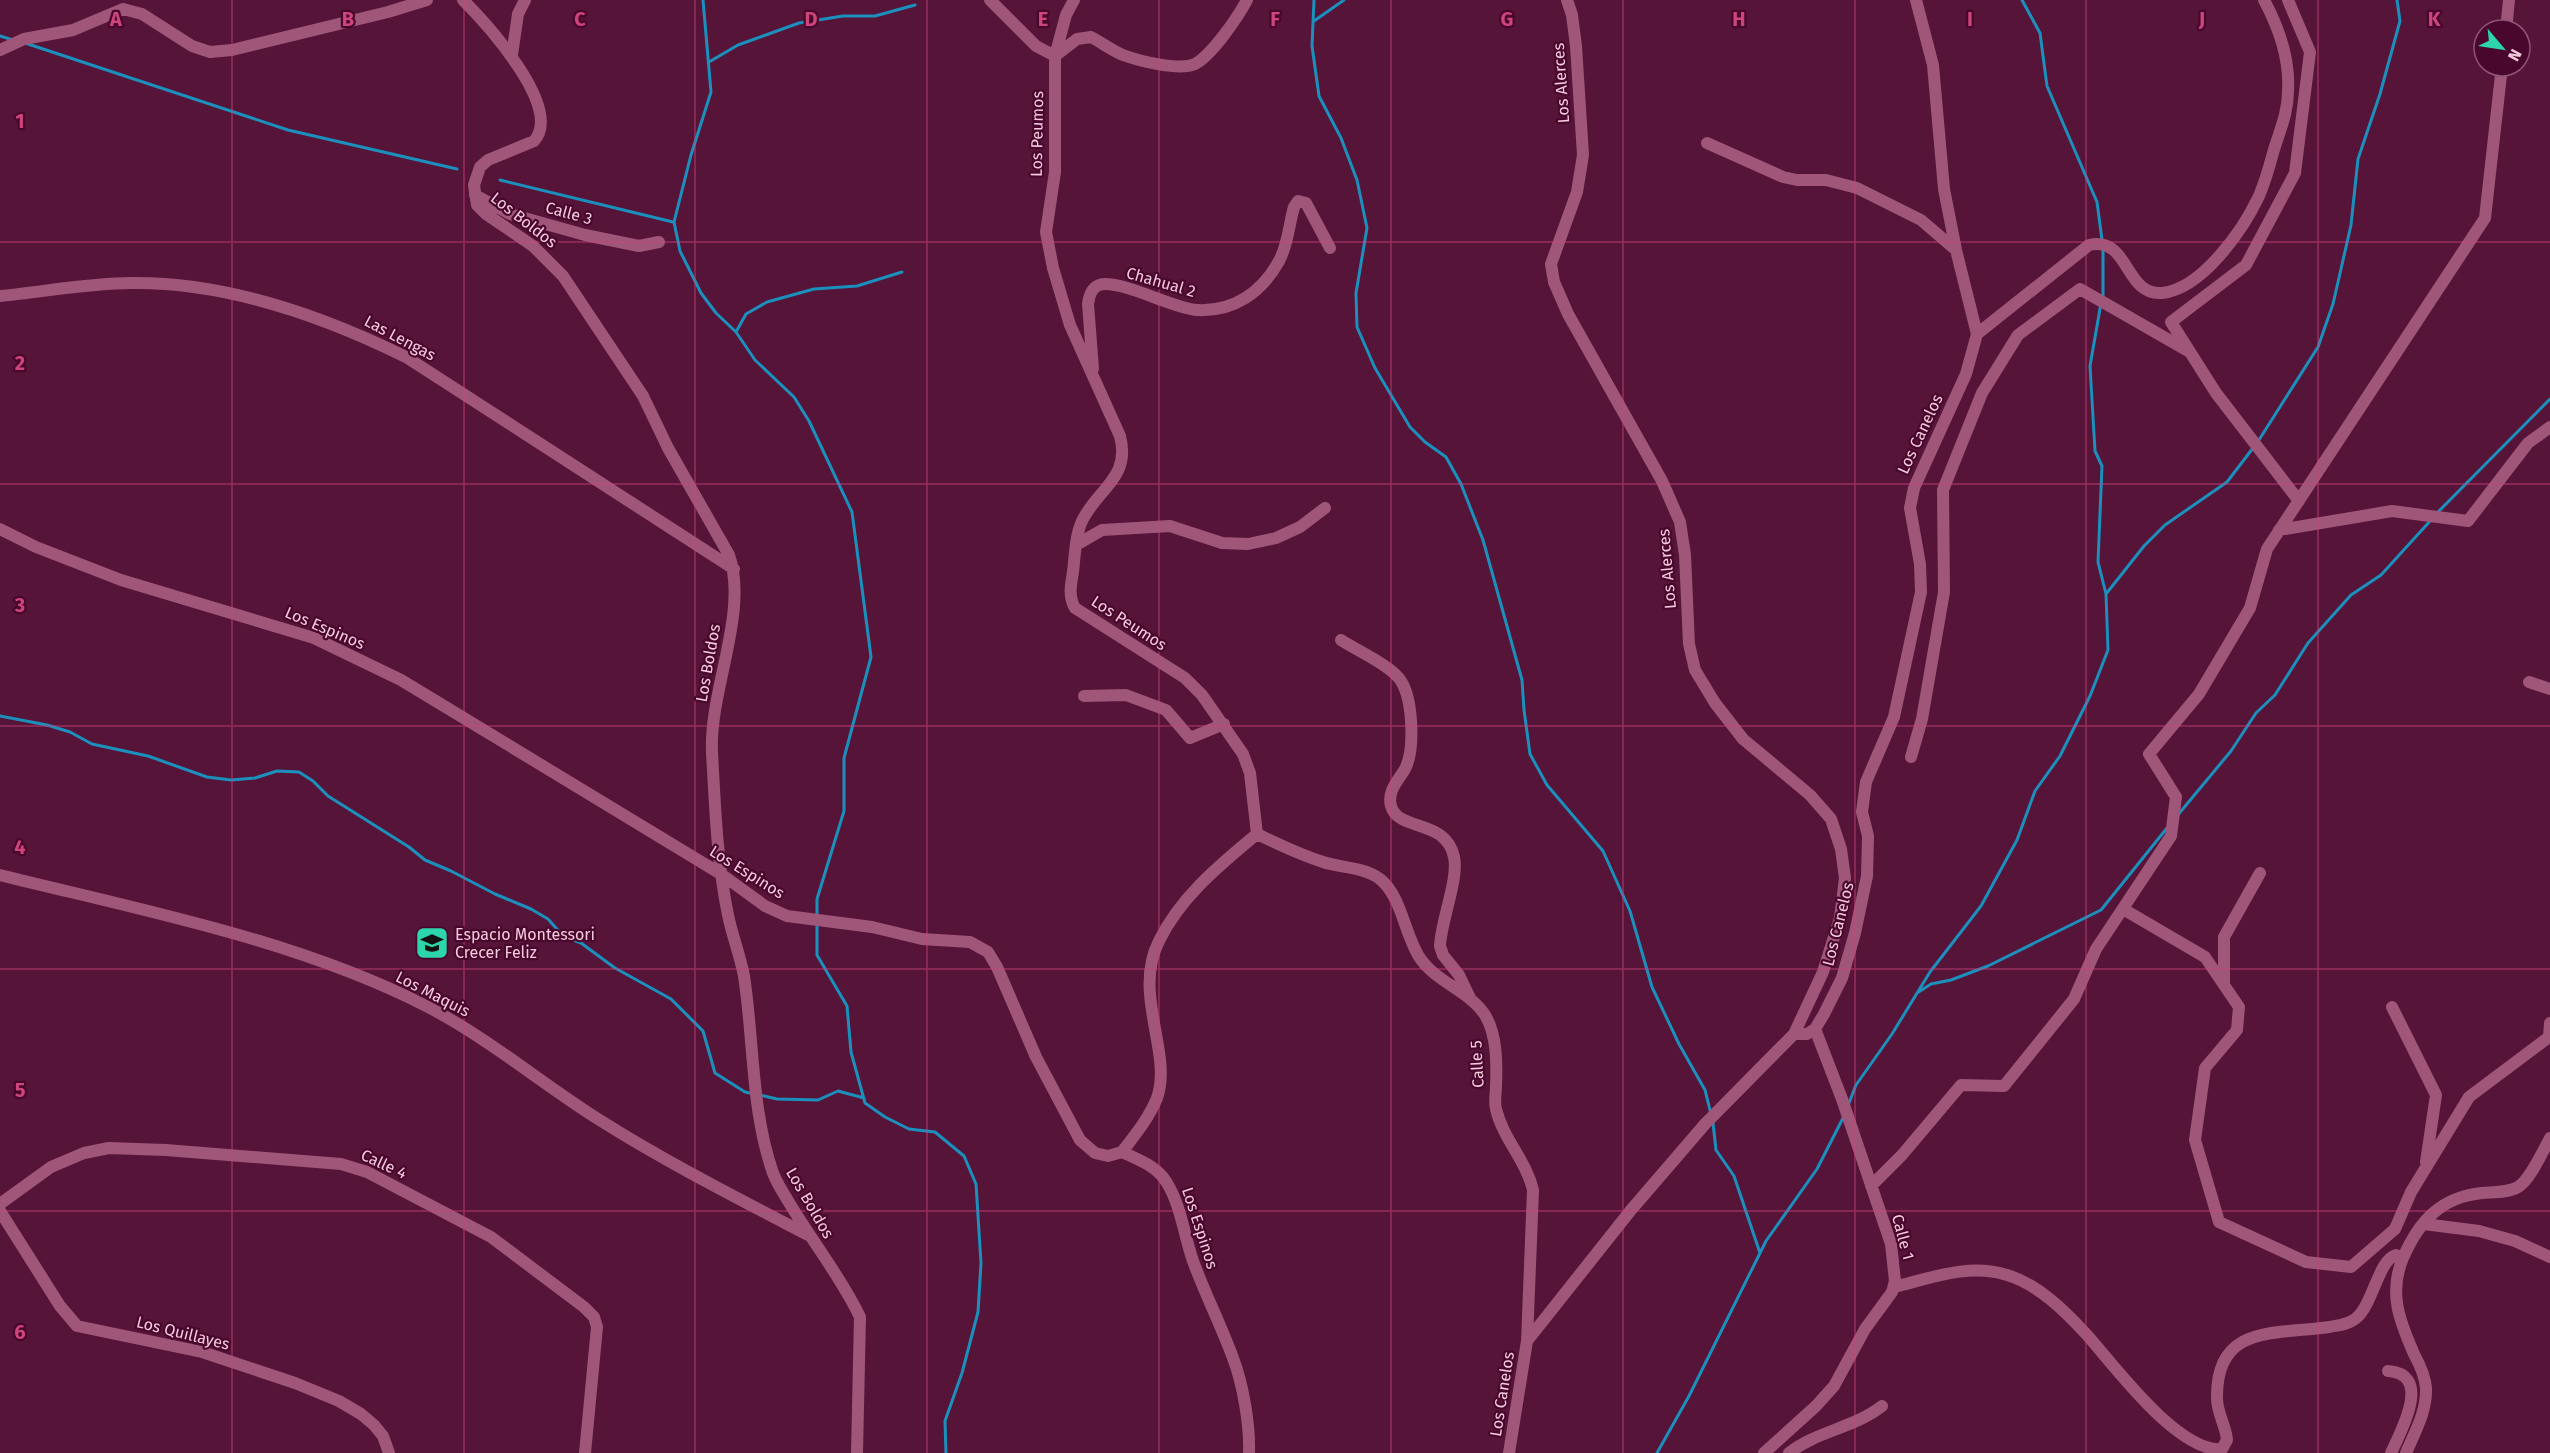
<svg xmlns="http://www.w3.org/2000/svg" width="2550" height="1453" viewBox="0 0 2550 1453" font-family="'Fira Sans',sans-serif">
<rect width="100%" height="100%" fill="#561438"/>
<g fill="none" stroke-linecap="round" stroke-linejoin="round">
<path stroke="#1b90bd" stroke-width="3" d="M703 0 711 92 691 155 674 222 680 251 701 293 716 313 736 332 755 360 794 397 809 421 852 512 871 657 844 758V811L817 899V915
M1314 0 1312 46 1319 96 1341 138 1357 180 1367 228 1356 293 1357 327 1375 368 1410 427 1425 442 1446 457 1461 484 1483 540 1522 680 1524 710 1530 754 1547 785 1603 851 1630 911 1652 987 1679 1044 1705 1090 1711 1114
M2022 0 2040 33 2047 86 2097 202 2102 240
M1314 21 1344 0
M0 36 13 40
M25 43 288 130 457 169
M709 62 738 45 799 23 843 16H875L915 5
M500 180 673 222
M2103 297V250
M736 332 746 314 767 302 814 289 857 286 902 272
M2257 443 2318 347 2333 304 2351 225 2358 159 2380 94 2400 21 2397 0
M2437 513 2550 399
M2106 594 2144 546 2165 525 2227 482 2253 448
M0 716 47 725 70 732 92 744 148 756 207 777 231 780 255 778 277 771 299 772 313 781 328 796 409 847 425 860 451 871 495 894 531 909 548 919 563 936 581 943 615 968 671 999 703 1031 715 1073 745 1092 754 1094
M2177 816 2231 751 2256 713 2275 695 2308 643 2351 595 2381 575 2431 520
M817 922V955L847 1006 851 1052 865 1103 885 1117 909 1129 935 1132 964 1156 976 1184 981 1263 978 1312 962 1373 945 1421 946 1453
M1917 993 1931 984 1951 980 1988 966 2101 910 2167 828
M760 1095 777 1099 818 1100 838 1091 864 1098
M1849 1103 1856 1085 1892 1034 1930 972 1981 906 2017 840 2035 791 2060 756 2090 696 2108 650 2106 594 2098 562 2102 466 2095 451 2090 366 2101 303
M1713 1123 1716 1150 1734 1176 1760 1253
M1657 1453 1689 1396 1766 1241 1817 1169 1843 1118"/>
<path stroke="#9f5679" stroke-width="12" d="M463 0C486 23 564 108 534 141L488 160 480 167 474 185 477 205 486 214 533 246 563 276 643 396 668 448 729 555C749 612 709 691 712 752 715 806 717 862 728 915 732 935 740 955 744 976 754 1041 751 1110 773 1173 778 1186 786 1197 793 1209 815 1245 842 1279 860 1317L857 1453
M990 0 1036 46 1055 56 1077 39 1091 37C1101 42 1111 50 1123 55 1139 61 1179 71 1195 64 1212 55 1238 17 1247 0
M1074 0 1066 15 1055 56V172L1046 232 1053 268 1070 325 1120 436C1131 478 1098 488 1082 521 1075 536 1075 556 1073 572 1071 584 1068 596 1075 608L1185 678 1202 695 1243 754 1250 773 1257 834
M2288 0 2310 52 2295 173 2246 265 2171 322 2216 393 2299 501
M2506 30 2509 0
M0 50 24 39 73 30 123 9 142 14 192 46 210 52 232 50 388 12 427 0
M512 55 518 14 525 0
M1707 143 1783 177 1797 180H1826L1857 188 1921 220 1956 250
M475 195 510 214 585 235 639 246 659 242
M0 296C43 292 88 283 132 283 226 282 323 316 406 357L734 569
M1977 334 2089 245C2130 236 2124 296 2162 293 2202 289 2243 230 2259 196 2265 182 2269 168 2273 153 2279 132 2288 114 2288 91 2290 59 2279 28 2264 0
M1093 369 1088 304C1089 296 1091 288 1099 285 1118 278 1174 309 1197 310 1234 312 1262 292 1279 261 1288 245 1289 224 1294 207L1298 201 1306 203 1330 248
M0 529 36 547 121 580 314 638 401 680 721 874 765 906 787 916 872 927 922 939 970 942 988 952 997 967 1036 1057 1080 1140 1095 1153 1108 1156 1122 1152C1138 1159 1158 1167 1167 1183 1181 1206 1184 1235 1193 1261 1205 1294 1221 1325 1233 1358 1243 1384 1250 1425 1249 1453
M2279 530 2392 511 2468 521 2528 443 2550 427
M1076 545 1102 530 1170 526 1222 543 1248 544 1276 538 1300 527 1325 508
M1341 640C1356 650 1392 666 1401 681 1413 700 1415 750 1405 769 1398 781 1387 791 1391 806 1398 832 1446 818 1454 857 1459 878 1441 921 1440 946L1443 955 1459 975 1471 1000
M2529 682 2550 689
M1084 696 1126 695 1166 710 1190 738 1224 724
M1911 757 1922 719 1944 592 1943 490 1982 393 2018 335 2080 289 2190 352
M1257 834C1278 844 1300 855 1323 862 1341 868 1364 867 1380 879 1401 896 1404 931 1418 955 1434 982 1469 990 1485 1015 1497 1035 1497 1063 1496 1086 1496 1094 1494 1101 1496 1109 1503 1139 1526 1160 1533 1190L1527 1341 1509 1453
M0 875C141 910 298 940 428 1007 488 1038 541 1083 598 1119 666 1162 737 1198 808 1235
M2123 909 2205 957 2239 1007 2237 1030 2205 1068 2195 1140 2219 1222 2306 1262 2351 1267 2395 1229 2411 1192 2469 1097 2549 1037 2550 1023
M2224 985V937L2260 873
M2392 1007 2436 1095 2426 1162
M1794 1034H1807L1815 1029 1824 1014 1842 978 1855 933 1867 876 1868 836 1862 812 1866 782 1894 717 1921 592 1920 564 1910 508 1914 488 1966 374 1977 334 1956 250 1944 189 1933 65 1916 0
M1122 1152C1135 1135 1149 1118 1157 1098 1173 1053 1132 994 1159 941 1181 896 1220 865 1257 834
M1871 1186 1902 1155 1961 1085 2004 1086 2074 999 2096 949 2171 836 2176 797 2149 754 2199 694 2250 608 2267 549 2485 218 2502 66
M0 1204 51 1167 84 1153 109 1148 166 1150 341 1164 367 1172 491 1237 584 1307 594 1317 597 1327 585 1453
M0 1211 60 1306 77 1326 202 1352 295 1383 339 1401 361 1414 374 1425 383 1436 389 1453
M2424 1224 2479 1231 2515 1241 2550 1257
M1894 1287C1931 1278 1969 1263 2007 1275 2038 1284 2065 1311 2087 1335 2110 1360 2177 1453 2222 1449L2227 1440C2226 1425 2216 1412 2217 1396 2217 1323 2278 1335 2329 1327 2339 1325 2347 1325 2355 1319 2373 1306 2378 1260 2396 1255L2403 1258
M1527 1341 1631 1210 1705 1124 1794 1034 1823 972 1840 918 1845 878 1841 849 1831 819 1810 795 1743 739 1715 703 1695 670 1689 644 1685 555 1680 522 1662 481 1568 314 1554 282 1551 264 1577 192 1583 155 1576 46 1572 15 1567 0
M2388 1371C2433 1374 2401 1431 2391 1453
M1764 1453 1816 1406 1834 1386 1865 1329 1892 1292 1895 1281 1891 1244 1842 1099 1815 1029
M1789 1453C1817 1431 1854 1428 1882 1406
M2406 1453C2415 1432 2427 1411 2426 1388 2425 1376 2420 1365 2414 1354 2400 1322 2388 1293 2403 1258 2419 1221 2441 1197 2482 1193 2493 1192 2508 1193 2518 1187 2530 1180 2543 1151 2550 1138"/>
</g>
<path fill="none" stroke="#ce457b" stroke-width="1.5" stroke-opacity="0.55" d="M232 0V1453M464 0V1453M695 0V1453M927 0V1453M1159 0V1453M1391 0V1453M1623 0V1453M1855 0V1453M2086 0V1453M2318 0V1453M0 242H2550M0 484H2550M0 726H2550M0 969H2550M0 1211H2550"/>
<defs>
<symbol id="school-square" viewBox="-11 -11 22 22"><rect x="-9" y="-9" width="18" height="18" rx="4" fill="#2dd5ab" stroke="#4a072e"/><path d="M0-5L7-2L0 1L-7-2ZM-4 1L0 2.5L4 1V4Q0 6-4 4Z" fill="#111"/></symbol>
</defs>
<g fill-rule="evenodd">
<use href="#school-square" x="413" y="924" width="38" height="38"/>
</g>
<g text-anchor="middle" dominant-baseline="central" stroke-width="4.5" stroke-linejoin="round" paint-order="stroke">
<g font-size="16" fill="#f4cbdc" stroke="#4a072e">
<text transform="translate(1561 83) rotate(-94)">Los Alerces</text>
<text transform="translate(1037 134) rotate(-89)">Los Peumos</text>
<text transform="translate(569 213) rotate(15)">Calle 3</text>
<text transform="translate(524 220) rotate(38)">Los Boldos</text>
<text transform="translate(1161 282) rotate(16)">Chahual 2</text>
<text transform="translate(400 338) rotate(28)">Las Lengas</text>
<text transform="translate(1920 434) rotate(-65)">Los Canelos</text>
<text transform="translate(1667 569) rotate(-95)">Los Alerces</text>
<text transform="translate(1129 623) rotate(33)">Los Peumos</text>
<text transform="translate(325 628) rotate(23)">Los Espinos</text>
<text transform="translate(708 663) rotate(-80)">Los Boldos</text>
<text transform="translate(747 872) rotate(32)">Los Espinos</text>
<text transform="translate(1838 924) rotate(-76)">Los Canelos</text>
<text transform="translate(433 994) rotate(27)">Los Maquis</text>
<text transform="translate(1477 1064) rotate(-93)">Calle 5</text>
<text transform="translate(384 1164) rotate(25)">Calle 4</text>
<text transform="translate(810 1203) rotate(60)">Los Boldos</text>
<text transform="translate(1200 1228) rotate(72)">Los Espinos</text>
<text transform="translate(1903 1237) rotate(75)">Calle 1</text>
<text transform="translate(183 1333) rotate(14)">Los Quillayes</text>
<text transform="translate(1502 1394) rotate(-81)">Los Canelos</text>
</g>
<g font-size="16" fill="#f4cbdc" stroke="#4a072e" text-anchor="start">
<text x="455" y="934">Espacio Montessori<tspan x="455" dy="18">Crecer Feliz</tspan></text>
</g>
</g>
<g font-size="20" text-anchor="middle" font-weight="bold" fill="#ce457b" stroke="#4a072e" stroke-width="4.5" stroke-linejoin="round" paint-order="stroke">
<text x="116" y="26">A</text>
<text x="348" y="26">B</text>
<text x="580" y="26">C</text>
<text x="811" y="26">D</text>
<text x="1043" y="26">E</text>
<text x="1275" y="26">F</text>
<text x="1507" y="26">G</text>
<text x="1739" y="26">H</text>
<text x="1970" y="26">I</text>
<text x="2202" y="26">J</text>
<text x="2434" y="26">K</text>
<text x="20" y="128">1</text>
<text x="20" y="370">2</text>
<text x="20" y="612">3</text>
<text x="20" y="854">4</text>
<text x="20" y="1097">5</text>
<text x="20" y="1339">6</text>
</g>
<g transform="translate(2502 48) rotate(119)"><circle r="28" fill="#4a072e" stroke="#8e5574" stroke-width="1.5"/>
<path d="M0-4.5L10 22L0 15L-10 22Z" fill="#2dd5ab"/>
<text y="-9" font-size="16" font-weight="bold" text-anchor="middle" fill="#f4cbdc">N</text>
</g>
</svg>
